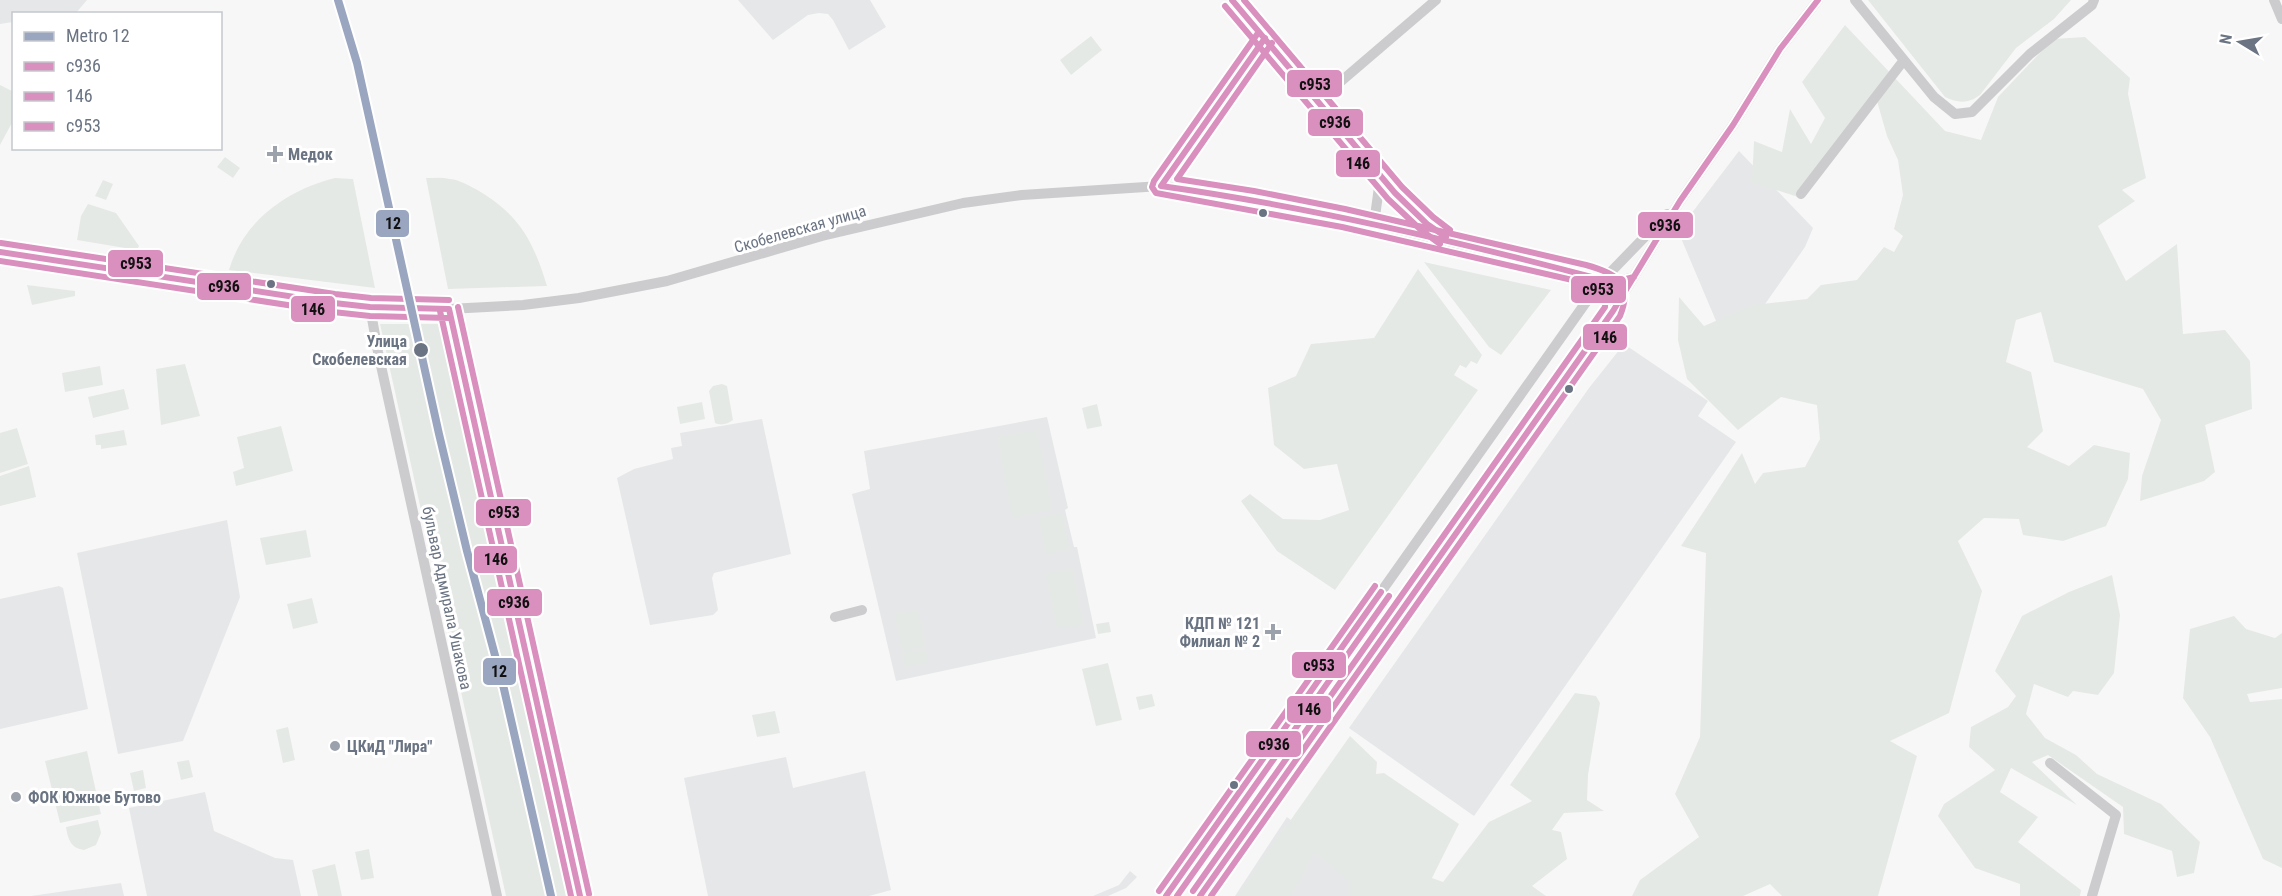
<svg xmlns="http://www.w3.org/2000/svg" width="2282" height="896" viewBox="0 0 2282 896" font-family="'Roboto Condensed',sans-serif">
<rect width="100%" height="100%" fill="#f7f7f7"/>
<path fill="#e6e7e8" d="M0 0H87L76 13 14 14 13 22 0 24Z
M738 0H870L886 27 849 50 833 20 828 14 819 13 808 15 773 40Z
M1739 151 1813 228 1805 247 1730 354 1678 231Z
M1624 344 1708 401 1698 416 1736 442 1474 816 1349 728 1589 388Z
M1047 417 1068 508 1065 510 1074 547H1077L1096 638 896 681 852 494 870 489 864 451Z
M762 419 791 554 714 573 712 578 718 610 713 615 650 625 617 478 634 469 673 459 671 448 682 446 680 433Z
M227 520 240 597 183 741 118 754 77 553Z
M59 586 63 588 88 709 0 729V599Z
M786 757 793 788 865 771 891 890 869 896H708L684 778Z
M205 792 214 831 275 858 293 860 301 896H147L129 808Z
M1287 817 1374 885 1365 896H1235Z
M1130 871 1137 877 1126 888 1108 896H1093L1119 885Z
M121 883 124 896H31Z"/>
<path fill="#e5e9e5" d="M1868 0H2071L2054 19 2016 48 1980 95C1968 104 1958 103 1945 97Z
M1845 25 1945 131 1981 140 1998 97 2053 39 2085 37 2130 78 2128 94 2146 178 2122 190 2135 201 2098 226 2126 281 2177 244 2183 334 2225 330 2250 361 2252 409 2205 425 2215 472 2204 481 2140 501 2142 476 2161 420 2143 389 2054 362 2041 312 2016 320 2006 362 2031 372 2043 431 2027 447 2069 466 2094 445 2130 453 2128 479 2106 526 2063 541 2023 535 2019 519 1984 518 1958 541 1982 591 1949 713 1890 741 1917 756 1878 896H1782L1770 884 1743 896H1632L1640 880 1699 837 1675 794 1700 737 1706 553 1681 546 1742 453 1755 484 1763 473 1805 467 1820 439 1817 405 1781 397 1738 430 1687 379 1678 340 1679 297 1704 326 1753 305 1807 299 1821 285 1857 280 1884 247 1894 252 1903 236 1894 229 1903 195 1898 160 1887 136 1877 101 1801 198 1752 182 1754 141 1782 152 1790 109 1811 144 1825 118 1802 82Z
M1091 36 1102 50 1071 75 1060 60Z
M0 85 14 92 13 121 0 145Z
M225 157 240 168 233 178 217 167Z
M335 178 353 179 375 288 229 270C243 221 287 190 335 178Z
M426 178C434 178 442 177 450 179 460 180 470 186 479 191 520 215 534 243 547 286L448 289Z
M103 180 113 184 106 200 95 196Z
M88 204 116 213 139 246 137 250 77 240 81 216Z
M1424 262 1551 290 1501 355 1489 347Z
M1418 269 1482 355 1477 364 1471 361 1466 368 1460 365 1454 375 1478 390 1335 590 1277 551 1241 501 1250 494 1283 519 1320 520 1349 510 1337 464 1304 469 1274 445 1268 388 1296 376 1311 344 1374 338Z
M27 285 75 291V296L32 305Z
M380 324H442L570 896H506Z
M185 364 200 416 161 425 156 369Z
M100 366 103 385 65 392 62 373Z
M722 384 727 386 733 420C728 424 721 426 715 423L709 391 713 386Z
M124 389 129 409 93 418 88 397Z
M702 402 705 419 680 424 677 407Z
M1097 404 1102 426 1087 429 1082 408Z
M281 426 293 471 236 486 233 472 244 468 237 437Z
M17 428 28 464 0 473V433Z
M124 430 127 445 101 449V445H96L95 435Z
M1037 430 1052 510 1012 517 998 437Z
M29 466 36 497 0 506V476Z
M1062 513 1069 549 1046 554 1039 517Z
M306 530 311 557 266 565 260 538Z
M1072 569 1083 624 1057 629 1046 574Z
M2112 575 2120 615 2114 673 2098 695 2073 691 2068 697 2034 684 2026 714 2045 738 2076 755 2097 774 2161 804 2200 842 2194 873 2177 877 2172 851 2124 834 2123 807 2048 755 2032 762 2077 805 2011 768 2000 792 2038 817 2018 842 2081 890 2080 896H2020V884L1975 868 1938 816 1944 804 1995 770 1969 747 1971 727 2008 707 2016 696 1995 671 2022 616 2069 592Z
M312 598 318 623 293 629 287 604Z
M918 610 925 646 902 651 895 614Z
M2234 616 2246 629 2275 638 2282 633V688L2247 694 2250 702 2282 699V868L2263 859 2210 737 2183 698 2190 629Z
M1109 622 1111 632 1098 634 1096 624Z
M926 649 928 663 905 667 902 653Z
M1108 663 1122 720 1096 726 1082 669Z
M1575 693 1596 696 1600 703 1588 775 1587 800 1604 811 1564 813 1552 830 1561 832 1567 859 1532 886 1546 896H1349V881L1315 852 1290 896H1237L1350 736 1377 762 1376 774 1384 773 1459 824 1432 878 1443 882 1489 822 1532 801 1510 785Z
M1152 694 1155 706 1139 710 1136 697Z
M775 711 780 733 757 737 752 715Z
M288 727 295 760 283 763 276 730Z
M87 751 101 814 60 823 45 761Z
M189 760 193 777 181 780 177 762Z
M143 770 146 788 134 791 130 773Z
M98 820 101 833 96 845 84 850C71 848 68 840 66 827Z
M369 849 374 878 361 880 355 852Z
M335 864 342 896H318L312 870Z"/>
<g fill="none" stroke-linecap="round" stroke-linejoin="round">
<path stroke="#ccccce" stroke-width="10" d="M1232 0 1395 193 1427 224 1447 238
M1855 0 1934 97 1955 114 1972 112 2030 54 2092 5 2094 0
M2274 0 2282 19
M1318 101 1436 0
M1161 186 1265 38
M1801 194 1904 60
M1374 224 1379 187 1374 171
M0 252 334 303 370 307 449 309 523 305 579 298 667 281 822 236 963 203 1022 195 1161 186 1269 201 1346 217 1603 280 1618 281 1634 277
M370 307 378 352 497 896
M449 309 580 896
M835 617 862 610
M1350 635C1354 648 1359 651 1372 652
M1307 696H1323L1330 703 1331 710
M2050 763 2116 815 2092 896
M1166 896 1584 305 1603 280 1667 214
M1200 896 1613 311 1680 201 1733 125 1780 49 1818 0"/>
<defs>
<path id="bus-1" d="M1232 0 1395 193 1427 224 1446 237
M1265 38 1161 186C1311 207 1457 241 1603 280L1618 281 1634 277
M0 252 334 303 370 307 449 309
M449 309 580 896
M1166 896 1381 592
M1200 896 1613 311 1680 201 1733 125 1780 49 1818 0"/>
<path id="bus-2" d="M1225 6 1388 199 1421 230 1440 244
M0 261 333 312 370 316 449 318
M440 311 571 896
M1177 896 1389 596
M1211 896 1620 316C1634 282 1615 273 1586 265L1345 209 1254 191 1177 179 1272 43"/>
<path id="bus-3" d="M1244 0 1402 187 1433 217 1450 230
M1 243 335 294 371 298 449 300
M458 307 589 894
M1159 891 1375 586
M1193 891 1605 307 1606 293 1581 282 1342 227 1156 193 1152 187 1154 181 1258 33"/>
</defs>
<use href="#bus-1" stroke="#fff" stroke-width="10"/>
<use href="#bus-2" stroke="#fff" stroke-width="10"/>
<use href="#bus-3" stroke="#fff" stroke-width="10"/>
<use href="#bus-1" stroke="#da90be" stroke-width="6"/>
<use href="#bus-2" stroke="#da90be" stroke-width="6"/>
<use href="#bus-3" stroke="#da90be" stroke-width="6"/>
<defs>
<path id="metro-1" d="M338 0 357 63 439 434 467 551 504 689 551 896"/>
</defs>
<use href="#metro-1" stroke="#fff" stroke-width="12"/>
<use href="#metro-1" stroke="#9aa6c0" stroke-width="8"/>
</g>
<g fill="#9ca2ac" stroke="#fff" stroke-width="2">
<path d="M272 145h6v6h6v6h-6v6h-6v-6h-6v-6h6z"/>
<path d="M1270 623h6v6h6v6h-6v6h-6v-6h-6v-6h6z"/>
<circle cx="335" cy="746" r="6"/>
<circle cx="16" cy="797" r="6"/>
</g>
<g fill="#6b7483" stroke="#fff" stroke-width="2">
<circle cx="1263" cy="213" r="5"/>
<circle cx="271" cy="284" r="5"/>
<circle cx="421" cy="350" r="8"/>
<circle cx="1569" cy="389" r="5"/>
<circle cx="1234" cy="785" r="5"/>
</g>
<g text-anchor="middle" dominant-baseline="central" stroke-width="6" stroke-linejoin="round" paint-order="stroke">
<g font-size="16" font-weight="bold" fill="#6b7483" stroke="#fff" text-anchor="start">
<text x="288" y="154">Медок</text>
<text x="1260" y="623" text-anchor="end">КДП № 121<tspan x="1260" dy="18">Филиал № 2</tspan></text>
<text x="347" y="746">ЦКиД "Лира"</text>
<text x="28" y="797">ФОК Южное Бутово</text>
</g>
<g font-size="16" fill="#6b7483" stroke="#fff">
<text transform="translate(800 229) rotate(-16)">Скобелевская улица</text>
<text transform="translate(447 598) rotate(78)">бульвар Адмирала Ушакова</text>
</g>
<g font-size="16" font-weight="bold" fill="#6b7483" stroke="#fff" text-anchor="end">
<text x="407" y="341">Улица<tspan x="407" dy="18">Скобелевская</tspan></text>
</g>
</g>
<g stroke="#fff" stroke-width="2">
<rect x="1286" y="69" width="57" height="29" rx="6" fill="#da90be"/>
<rect x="1307" y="108" width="57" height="29" rx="6" fill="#da90be"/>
<rect x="1335" y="149" width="46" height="29" rx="6" fill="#da90be"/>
<rect x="375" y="209" width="35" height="29" rx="6" fill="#9aa6c0"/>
<rect x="1637" y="211" width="57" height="28" rx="6" fill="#da90be"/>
<rect x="107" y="249" width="57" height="29" rx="6" fill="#da90be"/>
<rect x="196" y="272" width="56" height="29" rx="6" fill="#da90be"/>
<rect x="1570" y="275" width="57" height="29" rx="6" fill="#da90be"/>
<rect x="290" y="295" width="46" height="28" rx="6" fill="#da90be"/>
<rect x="1582" y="323" width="46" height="28" rx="6" fill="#da90be"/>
<rect x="475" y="498" width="57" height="29" rx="6" fill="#da90be"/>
<rect x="473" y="545" width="45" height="29" rx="6" fill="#da90be"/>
<rect x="486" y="588" width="57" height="29" rx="6" fill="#da90be"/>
<rect x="1291" y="651" width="56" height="28" rx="6" fill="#da90be"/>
<rect x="482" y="657" width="35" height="29" rx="6" fill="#9aa6c0"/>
<rect x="1286" y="695" width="46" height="29" rx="6" fill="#da90be"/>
<rect x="1245" y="730" width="57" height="28" rx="6" fill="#da90be"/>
</g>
<g font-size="16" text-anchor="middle" font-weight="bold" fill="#111">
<text x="1315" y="90">с953</text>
<text x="1335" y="128">с936</text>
<text x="1358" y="169">146</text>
<text x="393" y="229">12</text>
<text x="1665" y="231">с936</text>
<text x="136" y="269">с953</text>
<text x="224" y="292">с936</text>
<text x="1598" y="295">с953</text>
<text x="313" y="315">146</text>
<text x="1605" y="343">146</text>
<text x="504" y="518">с953</text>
<text x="496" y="565">146</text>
<text x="514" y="608">с936</text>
<text x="1319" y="671">с953</text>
<text x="499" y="677">12</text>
<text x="1309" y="715">146</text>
<text x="1274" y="750">с936</text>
</g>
<rect x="12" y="12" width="210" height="138" fill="#ffffff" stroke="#c4c7cd" stroke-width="1.5"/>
<rect x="24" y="32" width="30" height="9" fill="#9aa6c0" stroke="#c4c7cd" stroke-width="1.5"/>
<text x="66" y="42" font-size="18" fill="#6b7483">Metro 12</text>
<rect x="24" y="62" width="30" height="9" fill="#da90be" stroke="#c4c7cd" stroke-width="1.5"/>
<text x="66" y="72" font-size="18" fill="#6b7483">с936</text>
<rect x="24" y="92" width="30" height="9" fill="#da90be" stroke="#c4c7cd" stroke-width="1.5"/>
<text x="66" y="102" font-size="18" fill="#6b7483">146</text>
<rect x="24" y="122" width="30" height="9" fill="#da90be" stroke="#c4c7cd" stroke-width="1.5"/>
<text x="66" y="132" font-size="18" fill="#6b7483">с953</text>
<g transform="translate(2240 42) rotate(281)" stroke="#ffffff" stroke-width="4.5" paint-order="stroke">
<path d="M0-4.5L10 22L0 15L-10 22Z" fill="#6b7483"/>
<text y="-9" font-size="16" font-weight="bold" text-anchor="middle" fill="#6b7483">N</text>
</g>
</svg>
